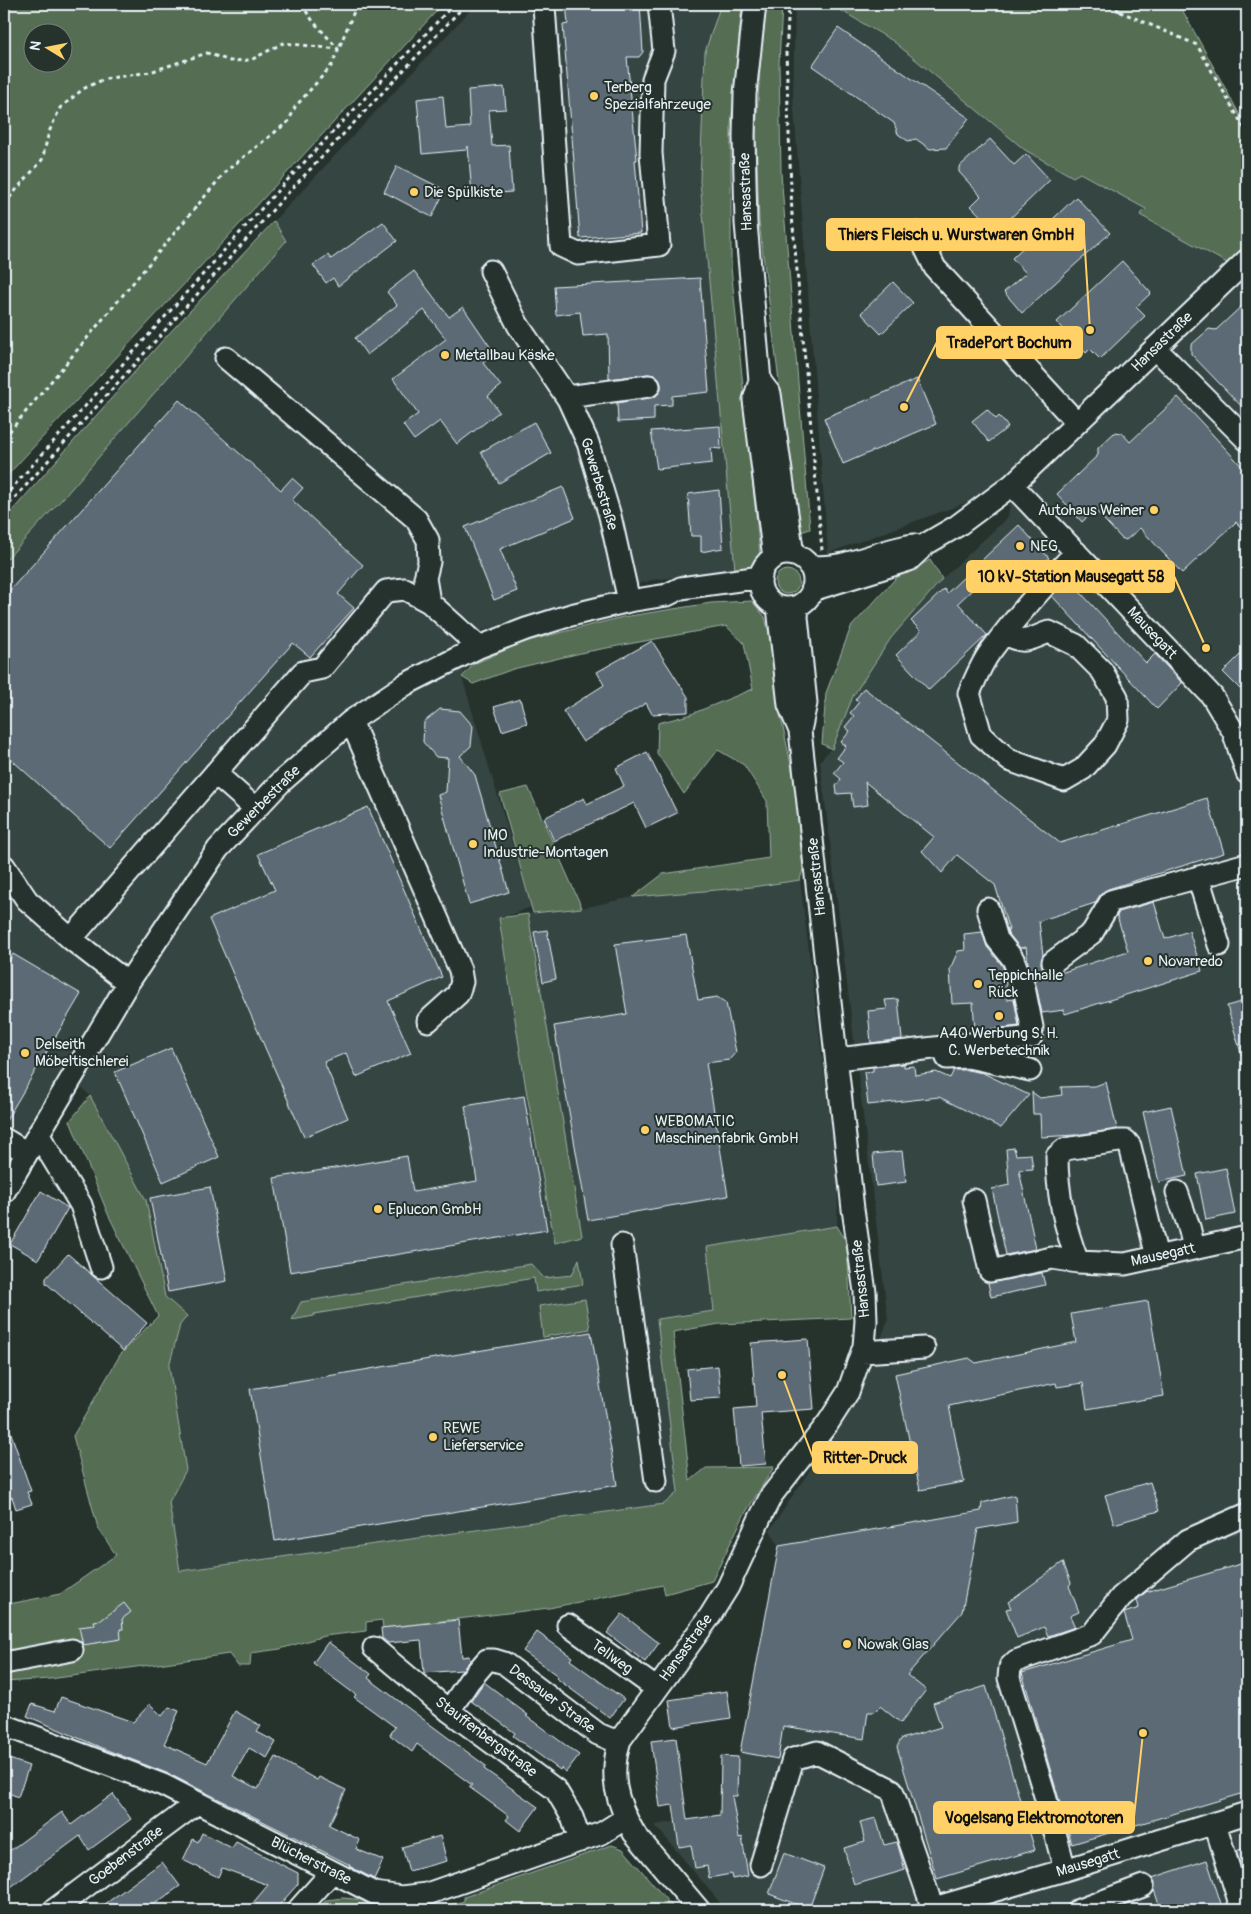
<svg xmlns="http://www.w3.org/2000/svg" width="1251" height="1914" viewBox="0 0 1251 1914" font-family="Pangolin,sans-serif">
<rect width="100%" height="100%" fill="#26332d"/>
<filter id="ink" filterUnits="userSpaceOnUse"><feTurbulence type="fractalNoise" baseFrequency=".02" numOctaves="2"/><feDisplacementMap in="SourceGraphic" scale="10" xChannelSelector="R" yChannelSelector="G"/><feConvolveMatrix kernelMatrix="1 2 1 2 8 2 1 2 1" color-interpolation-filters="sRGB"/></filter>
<g filter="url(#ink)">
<path fill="#364442" d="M476 4H721L705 53 700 181 735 570 652 580 481 631 462 677 531 907 499 919 526 1089 555 1243 582 1236 528 914 582 908 633 897 752 887 800 880 838 1184 837 1226 707 1247 714 1311 657 1319 678 1492 664 1504 180 1571 169 1502 186 1470 169 1366 180 1325 187 1316 165 1297 146 1200 90 1096 65 1070 76 1049 4 1170V562L65 496 286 241 274 221Z
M795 4H830L893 41 1025 150 1073 177 1080 173 1146 209 1141 214 1247 260V1910H726L655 1825 722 1814 721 1756 738 1757 740 1752 779 1547 770 1530 858 1398 888 1320 820 761 834 745 853 696 891 638 942 579 1008 517 1012 486 828 553 793 97Z"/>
<path fill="#546d53" stroke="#9eafa6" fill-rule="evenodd" d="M4 4H443L4 479ZM32 32H62V62H32Z
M721 4H742L731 125V267L760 555 752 568 735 570 700 181 705 52Z
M764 4H782L779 64 781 173 810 529 798 533 759 222 756 132Z
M830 4H1179L1247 128V256L1238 269 1140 215 1146 209 1080 173 1073 177 1025 150 893 41Z
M274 221 286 241 65 496 4 562V520L162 341Z
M930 560 942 579 891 638 853 696 832 749 822 744 826 693 851 627 896 578Z
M775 582a12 12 0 1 1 24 0a12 12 0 1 1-24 0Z
M752 601 765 617 774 654 780 713 794 779 803 869 800 880 752 887 633 897 663 874 769 858 767 801 744 765 718 750 684 794 657 753 658 723 689 715 753 689 744 643 726 626 585 652 513 669 473 684 462 677 474 664 523 642 623 617 711 603Z
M528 787 582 908 533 913 500 794Z
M528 914 582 1236 555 1243 526 1089 499 918Z
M90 1096 146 1200 165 1297 187 1316 180 1325 169 1366 186 1470 169 1502 180 1571 664 1504 678 1492 657 1319 714 1311 707 1247 837 1226 847 1242 851 1318 720 1324 673 1332 690 1481 706 1468 774 1467 744 1515 712 1581 665 1594 663 1585 549 1608 383 1628 382 1620 366 1622V1631L324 1636 280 1649 251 1653 250 1666H238L229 1654 50 1679 4 1682V1605L60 1594 116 1555 98 1528 73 1436 120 1355 158 1316 108 1214 70 1121Z
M579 1259 583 1284 536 1292 534 1278 314 1314V1316L292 1320 301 1302 531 1264 544 1278 572 1275Z
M585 1299 590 1329 543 1337 539 1306Z
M612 1845 623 1849 675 1910H435L464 1901V1897Z
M343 1898 366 1900 381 1910H318L326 1900Z"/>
<path fill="#5b6b74" stroke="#e8f1f8" d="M566 4H640L643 52 639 57H627L637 160H635L641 233 580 238 563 25 568 24Z
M838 28 969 118 946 148 930 149 916 139 908 141 898 134 894 123 812 66Z
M504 87 506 109 489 110 492 146 509 145 512 192 472 195 468 146 466 150 422 154 417 99 443 96 446 129 470 127 468 90Z
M990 139 1014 165 1026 154 1050 180 996 232 971 206 981 196 959 172V167Z
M397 166 445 190 432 217 384 192Z
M1076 197 1110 233 1022 313 1004 292 1026 273 1012 258Z
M383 222 397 241 338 286 333 278 326 283 313 265 328 255 331 259Z
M1122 261 1151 293 1136 307 1145 316 1100 359 1090 349 1086 353 1057 322Z
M414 271 449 317 463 307 495 354 483 363 501 386 488 396 499 412 457 444 440 421 414 440 403 425 418 414 393 379 446 339 424 310 367 355 355 338 397 305 387 292Z
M700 278 709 392 672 396V405L654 406V420L618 422 617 403 656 396 661 390V384L659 379 654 375 648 374 609 379 608 334 583 336 580 312 556 315 554 286Z
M893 282 913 303 881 334 861 313Z
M1247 301V412L1191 354V345L1209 329 1216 330Z
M917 379 936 424 843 464 824 418Z
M1178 397 1247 472V535L1236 522 1182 573 1140 528 1126 540 1121 538 1095 510 1082 522 1057 494 1098 455V448L1115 432 1122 433 1130 442Z
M179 400 281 490 292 478 303 488 292 500 363 565 338 594 354 608 310 657 293 643 110 848 4 753V597Z
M987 409 996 419 999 416 1008 427 989 442 972 421Z
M534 422 551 453 499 483 481 452Z
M720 426 721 449 711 448 712 463 657 469 651 431Z
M563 487 575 518 500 549 517 591 494 600 465 527Z
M719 490 723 548 701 552V536H691L688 494Z
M1019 525 1049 558 1029 577 1015 561 994 581 988 575 958 603 987 635 929 690 896 655 921 631 911 621 944 589 947 593Z
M1068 579 1146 663 1155 654 1182 683 1157 709 1052 596Z
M652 641 688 697V712L652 714 646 703 583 742 563 711 604 685 597 672Z
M1247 648V682L1240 689 1223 672Z
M864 688 1060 843 1207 798 1224 853 1108 889 1100 895 1095 903 1039 921 1043 955 1041 963 1044 971 1045 978 1128 951 1117 916 1119 912 1154 902 1165 939 1189 931 1202 971 1065 1014 1064 1010 1042 1013 1036 985 1028 963 1026 947 1020 948 1008 933 1007 930H1009L995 885 957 855 942 873 922 851 934 837 865 782 868 805 853 807 851 793 837 794 836 786 841 779 834 773 843 762 837 758 846 746 841 742 850 731 845 727 854 716 850 713 859 702 855 700Z
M520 699 527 723 502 731 494 707Z
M440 709 460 711 473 726 471 746 460 756 475 775 509 892 469 904 438 795 446 792 448 758 436 757 423 742 424 722Z
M647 752 677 813 646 828 634 803 554 841 544 818 584 798 587 804 624 786 616 768Z
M368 807 442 977 388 1001 411 1053 356 1077 346 1053 324 1062 348 1118 304 1137 209 919 275 890 258 854Z
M547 930 556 979 543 982 534 932Z
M982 932 987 947 1002 965 1005 972 1007 1000 1014 999 1019 1026 975 1031 973 1003 952 1004 950 969 958 951 965 950 964 934Z
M686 935 698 1000 717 997 726 1003 736 1052 729 1060 706 1063 728 1196 588 1220 554 1026 627 1014 615 944Z
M13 954 81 994 4 1124V970Z
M898 999 902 1039 871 1043 868 1011 887 1009 885 1000Z
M1247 1000V1062L1244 1063 1227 1006Z
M171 1048 219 1157 163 1182 115 1072Z
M904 1064V1067L914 1066 915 1075 936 1072 950 1078 954 1070H967L983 1073 1029 1095 1001 1128 939 1097 868 1105 864 1072 873 1071V1067Z
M1106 1082 1117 1129 1075 1135 1041 1137 1040 1114H1033L1032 1092 1040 1098 1062 1095 1061 1087 1095 1086Z
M524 1096 547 1230 290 1272 274 1178 407 1156 413 1192 477 1181 465 1106Z
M1171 1106 1187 1176 1159 1182 1143 1112Z
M1014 1148 1016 1155 1031 1154 1033 1169 1019 1170 1036 1249 1006 1255 992 1189 1009 1185 1006 1149Z
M902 1151 906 1182 876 1186 873 1154Z
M1226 1168 1235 1214 1206 1220 1197 1174Z
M210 1187 227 1281 168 1292 150 1198Z
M41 1191 68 1208 38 1260 10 1244Z
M68 1254 147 1323 123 1351 46 1283V1278Z
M1042 1273 1045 1285 991 1297 988 1283Z
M1148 1301 1164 1396 1087 1409 1083 1383 1057 1387 1056 1383 949 1406 964 1482 920 1490 895 1374 969 1358 976 1363 1076 1342 1071 1314Z
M591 1332 617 1485 275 1541 250 1389Z
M808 1339 814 1409 761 1413 766 1464 739 1466 734 1409 756 1407 751 1343Z
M718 1366 721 1398 690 1400 687 1369Z
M4 1419H6L31 1491 27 1492 32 1504 16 1509 12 1497 4 1501Z
M1150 1482 1159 1511 1114 1524 1105 1495Z
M1015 1495 1017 1522 978 1529 962 1612 907 1675 926 1690 901 1723 880 1706 874 1712H868L864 1739 783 1726 778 1759 740 1752 779 1546 981 1511 982 1503Z
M1063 1562 1071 1583 1069 1586 1079 1612 1070 1616 1075 1627 1048 1636 1044 1627 1017 1638 1006 1609 1011 1608 1008 1602Z
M1247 1562V1792L1072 1844 1022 1673 1132 1640 1124 1613 1139 1608 1137 1600 1146 1592Z
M124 1603 131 1612 122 1619 123 1629H120L121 1639 83 1645 79 1627 95 1625 94 1621 101 1620Z
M622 1614 659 1643 645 1662 607 1633Z
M458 1620 462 1657 469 1656 470 1661 462 1670 424 1673 421 1640 388 1643 382 1638 381 1628Z
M537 1632 572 1657 570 1660 624 1699 610 1718 556 1678 558 1676 523 1651Z
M328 1642 371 1674 368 1678 486 1766 484 1769 538 1807 520 1831 506 1820 509 1816 469 1787 472 1785 417 1744 412 1752 390 1735 395 1727 354 1697 356 1695 313 1663Z
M484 1682 528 1715 526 1716 579 1755 566 1772 561 1768 560 1770 513 1736 515 1733 471 1701Z
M986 1686 1035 1850 937 1879 897 1747 901 1739 941 1727 933 1703Z
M727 1691 731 1718 673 1727 669 1700Z
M61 1697 133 1722 150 1704 162 1716 169 1707 179 1711 164 1744 207 1763 235 1711 261 1726 257 1732 276 1742 267 1758 249 1748 233 1776 258 1789 276 1757 317 1780 319 1777 346 1790 329 1825 360 1840 356 1849 383 1860 374 1879 349 1866 350 1865 169 1774 102 1748 27 1716 32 1704 55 1711Z
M676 1738 687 1820 720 1815 721 1756 738 1757 737 1796H732L739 1838 742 1837 748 1876 732 1879 731 1874 709 1878 707 1866 695 1868 691 1845 679 1847 673 1805 660 1807 651 1741Z
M4 1757 29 1766 18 1797 4 1791Z
M113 1794 131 1819 89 1850 80 1836 4 1892V1855L62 1812 71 1825Z
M876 1818 884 1845 897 1842 905 1870 854 1885 844 1848 865 1842 860 1822Z
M202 1833 232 1848 236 1842 298 1873V1884L275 1910H247L268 1885 222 1868 218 1877 183 1860 193 1839 198 1842Z
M440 1836 447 1861 409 1871 402 1847Z
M1247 1847V1885L1236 1851Z
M784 1853 824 1868 809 1909 769 1894Z
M1207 1860 1223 1910H1161L1154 1890 1155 1882 1152 1878Z
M162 1862 180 1886 146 1910H97Z"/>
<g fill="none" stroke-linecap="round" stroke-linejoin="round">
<defs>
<path id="minor" d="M546 4 544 6 561 246 578 254 659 245 651 153 653 79 664 51 659 4
M755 4 745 94 744 136 746 223 760 381 754 400 774 558
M491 271 518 325 568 399 588 443 610 516 629 601
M1155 348 1247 440
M226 358 416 519 428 540 429 562 425 578 429 602 479 647
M760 381 770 394 793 555
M567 397 649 386
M1077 423 1247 260
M1012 485 1212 696 1233 731 1247 773
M760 581a27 27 0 1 1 54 0a27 27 0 1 1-54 0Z
M809 566C846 571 879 549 915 545
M812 590 909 560 926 544 957 526 1012 485 1077 423 935 268 918 233
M778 607 789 705 800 731
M1005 633C1025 646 1029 639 1049 632L1076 645 1102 671 1117 697 1118 720 1105 745 1083 769 1064 780 1009 760 981 735 969 693C975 680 981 664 990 652 1016 616 1046 584 1076 552
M351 721 460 970 462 982 458 994 428 1021
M215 773 256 809
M4 866 27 900 71 939 128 983
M1198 877 1219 945
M71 939 303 672 322 668 386 591 405 589 429 602
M1053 962 1092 933 1111 901 1247 864
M947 1058 968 1057 1030 1070
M837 1059 1031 1037 1032 1027 1024 987 1013 959 997 939 988 909
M38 1134 81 1205 101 1267
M4 1139 27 1153
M4 1192 128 983 218 849 281 782 351 721 406 684 479 647 526 629 571 615 629 601 667 595 681 588 761 577
M1177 1192 1189 1227 1194 1248
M974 1200 990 1271 1052 1258 1078 1262 1125 1264 1247 1237
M622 1245 656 1481
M1078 1262C1065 1229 1057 1192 1057 1156L1065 1149 1119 1141H1126L1130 1146 1157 1257
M862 1352 924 1348
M568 1625 657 1689
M374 1648 449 1711 556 1790 572 1817 580 1841
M4 1663 72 1650
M449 1711 469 1681 487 1660H494L504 1663 598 1734 610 1739 620 1740
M4 1725 163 1785 374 1893 402 1897 427 1894 602 1833 626 1818
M1215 1824 1242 1910
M761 1865 793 1759 817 1752 892 1790 933 1909
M1065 1870 1044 1792 1009 1678 1010 1667 1016 1661 1092 1634 1121 1597 1188 1540 1247 1514
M54 1910 197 1803
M298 1910 331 1873
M699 1910 634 1833C616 1801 609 1776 620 1740L710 1616 728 1587 760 1518 771 1496 828 1423 848 1392 864 1346 866 1321 865 1292 853 1209 800 731 806 703 797 617 798 606
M927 1910 1065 1870 1247 1813
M1079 1910 1143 1886"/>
</defs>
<use href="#minor" stroke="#e8f1f8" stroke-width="25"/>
<path stroke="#e8f1f8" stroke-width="3" stroke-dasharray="4 4" stroke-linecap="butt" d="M789 4 786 52 792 215 822 550
M1101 4 1120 11
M1116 4 1121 12 1197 45 1247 133
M4 204 42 160 49 132 60 108 83 89 104 79 150 72 207 53 230 61 251 60 283 43 338 49 313 21 301 4
M4 438 226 171 289 121 295 107 332 65 357 4
M4 497 279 189 454 4
M4 510 286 195 466 4"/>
<use href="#minor" stroke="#26332d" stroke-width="21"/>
</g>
</g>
<g fill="#ffd166" stroke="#26332d" stroke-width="2">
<circle cx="594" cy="96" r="5"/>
<circle cx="414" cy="192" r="5"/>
<circle cx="445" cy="355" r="5"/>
<circle cx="1154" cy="510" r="5"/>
<circle cx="1020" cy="546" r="5"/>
<circle cx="473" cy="844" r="5"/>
<circle cx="1148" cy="961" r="5"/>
<circle cx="978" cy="984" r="5"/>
<circle cx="999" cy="1016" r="5"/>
<circle cx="25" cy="1053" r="5"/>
<circle cx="645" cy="1130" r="5"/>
<circle cx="378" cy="1209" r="5"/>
<circle cx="433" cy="1437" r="5"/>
<circle cx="847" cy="1644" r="5"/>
</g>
<g text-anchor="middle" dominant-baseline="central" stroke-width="4" stroke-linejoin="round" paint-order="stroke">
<g font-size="15" fill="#e8f1f8" stroke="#26332d" text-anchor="start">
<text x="604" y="87">Terberg<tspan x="604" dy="17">Spezialfahrzeuge</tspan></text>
<text x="424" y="192">Die Spülkiste</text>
<text x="455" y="355">Metallbau Käske</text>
<text x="1144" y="510" text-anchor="end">Autohaus Weiner</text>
<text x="1030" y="546">NEG</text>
<text x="483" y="835">IMO<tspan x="483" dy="17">Industrie-Montagen</tspan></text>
<text x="1158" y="961">Novarredo</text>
<text x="988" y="975">Teppichhalle<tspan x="988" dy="17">Rück</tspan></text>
<text x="999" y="1033" text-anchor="middle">A40 Werbung S. H.<tspan x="999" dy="17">C. Werbetechnik</tspan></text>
<text x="35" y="1044">Delseith<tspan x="35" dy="17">Möbeltischlerei</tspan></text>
<text x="655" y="1121">WEBOMATIC<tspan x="655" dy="17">Maschinenfabrik GmbH</tspan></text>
<text x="388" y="1209">Eplucon GmbH</text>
<text x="443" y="1428">REWE<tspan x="443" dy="17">Lieferservice</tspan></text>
<text x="857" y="1644">Nowak Glas</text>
</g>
<g font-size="15" fill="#e8f1f8" stroke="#26332d">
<text transform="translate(746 192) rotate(-92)">Hansastraße</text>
<text transform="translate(1162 342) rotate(-44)">Hansastraße</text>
<text transform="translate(599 484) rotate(73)">Gewerbestraße</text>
<text transform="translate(1152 633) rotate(47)">Mausegatt</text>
<text transform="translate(264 802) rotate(-45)">Gewerbestraße</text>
<text transform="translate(817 877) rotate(-96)">Hansastraße</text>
<text transform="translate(1163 1255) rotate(-12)">Mausegatt</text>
<text transform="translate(861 1279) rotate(-96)">Hansastraße</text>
<text transform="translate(686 1648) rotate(-54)">Hansastraße</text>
<text transform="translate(612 1657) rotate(36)">Tellweg</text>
<text transform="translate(552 1699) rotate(37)">Dessauer Straße</text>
<text transform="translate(486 1737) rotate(37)">Stauffenbergstraße</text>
<text transform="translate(126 1856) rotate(-37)">Goebenstraße</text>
<text transform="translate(311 1861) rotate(27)">Blücherstraße</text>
<text transform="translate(1088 1863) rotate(-17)">Mausegatt</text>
</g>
</g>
<path fill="none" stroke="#ffd166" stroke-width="2" d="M1090 330L1084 234M904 407L937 342M1206 648L1174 576M782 1375L813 1458M1143 1733L1134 1817"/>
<g fill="#ffd166" stroke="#26332d" stroke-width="2">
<circle cx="1090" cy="330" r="5"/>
<circle cx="904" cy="407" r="5"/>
<circle cx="1206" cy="648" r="5"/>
<circle cx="782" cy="1375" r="5"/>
<circle cx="1143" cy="1733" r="5"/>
</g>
<g fill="#ffd166" stroke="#ffd166" stroke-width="2">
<rect x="827" y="219" width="257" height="31" rx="5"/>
<rect x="937" y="327" width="145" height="31" rx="5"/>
<rect x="967" y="561" width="207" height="31" rx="5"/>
<rect x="813" y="1442" width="104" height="31" rx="5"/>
<rect x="934" y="1802" width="200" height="31" rx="5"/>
</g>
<g font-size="16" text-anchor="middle" font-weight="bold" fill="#111">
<text x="956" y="240">Thiers Fleisch u. Wurstwaren GmbH</text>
<text x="1009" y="348">TradePort Bochum</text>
<text x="1071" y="582">10 kV-Station Mausegatt 58</text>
<text x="865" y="1463">Ritter-Druck</text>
<text x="1034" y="1823">Vogelsang Elektromotoren</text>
</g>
<rect width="1251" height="1914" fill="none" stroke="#26332d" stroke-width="20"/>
<rect x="10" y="10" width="1231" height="1894" fill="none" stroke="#e8f1f8" stroke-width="2" filter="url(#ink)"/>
<g transform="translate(48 48) rotate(280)"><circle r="24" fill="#26332d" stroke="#747f7e"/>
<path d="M0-4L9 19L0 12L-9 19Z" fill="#ffd166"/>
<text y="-8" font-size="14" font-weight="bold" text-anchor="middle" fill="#e8f1f8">N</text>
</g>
</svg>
